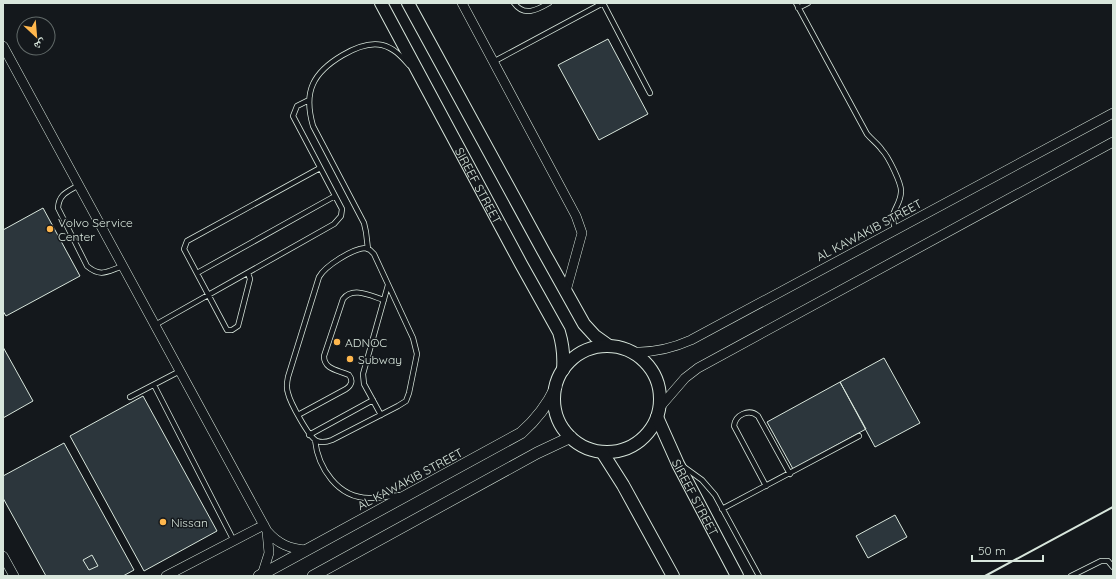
<svg xmlns="http://www.w3.org/2000/svg" width="1116" height="579" viewBox="0 0 1116 579" font-family="Quicksand,'Noto Naskh Arabic',sans-serif">
<rect width="100%" height="100%" fill="#14181c"/>
<path fill="#2c363c" stroke="#d8e6dc" d="M608 39 648 114 599 140 558 65Z
M43 208 80 276 6 316 3 311V230Z
M3 347 33 401 3 418Z
M884 358 920 423 875 447 840 382Z
M840 382 866 429 793 469 767 422Z
M143 396 217 531 144 571 70 436Z
M64 443 134 570 123 576H46L3 498V476Z
M895 515 907 537 868 558 856 536Z
M92 555 98 566 89 570 83 560Z"/>
<g fill="none" stroke-linecap="round" stroke-linejoin="round">
<defs>
<path id="service" d="M514 3C524 17 537 10 549 3
M796 3 867 134C872 140 878 144 882 150 888 156 902 184 901 192 900 209 887 211 896 230
M798 8 808 3
M493 62 603 3 650 93
M79 185C67 192 59 194 58 208L87 266C101 278 108 271 123 266
M365 248 370 250 374 254 413 338 417 354 409 393 406 401 398 406 332 440C327 442 322 443 317 441 309 438 290 402 288 393 286 388 287 382 288 377L319 277C325 266 352 249 365 248Z
M368 249 366 232 364 223 313 126C309 112 307 97 313 84 322 64 360 40 382 45 394 48 401 56 409 65
M197 273 335 196
M248 273 250 279 238 326 232 330H227L184 249 187 241 320 168
M155 325 334 224 341 216 342 209 293 116 297 106 309 100
M154 385 234 541
M130 397 180 371
M298 415 346 389C352 385 353 380 349 375 339 370 324 370 324 356L343 299C353 286 371 296 384 300
M381 415 364 384 363 374 388 285
M309 435 373 400
M315 440C318 468 338 498 369 498 379 498 390 496 400 495
M684 467 702 480 715 495 759 576
M766 486 734 426C735 415 749 408 758 416L790 474
M722 509 859 436
M1071 576 1101 561H1108L1113 567"/>
<path id="minor" d="M462 3 576 216 582 233 566 291
M3 46 267 531C278 544 290 549 307 550
M631 352C653 353 671 349 691 340L1113 113
M660 407 685 378 698 368 1113 142
M3 556 14 576
M262 575 269 553 267 531
M166 576 264 525"/>
<path id="tertiary" d="M259 576 521 433C537 419 547 406 556 387
M313 576 537 453 571 437"/>
<g id="secondary">
<path id="s1" d="M381 3 521 264 559 332C563 345 564 357 563 370"/>
<path d="M408 3 546 256 584 324 595 336 609 346"/>
<circle cx="607" cy="399" r="53"/>
<path id="s2" d="M657 417 678 464 737 576"/>
<path d="M602 452 623 485 673 576"/>
</g>
</defs>
<use href="#service" stroke="#d8e6dc" stroke-width="6"/>
<use href="#minor" stroke="#d8e6dc" stroke-width="10"/>
<use href="#tertiary" stroke="#d8e6dc" stroke-width="12"/>
<use href="#secondary" stroke="#d8e6dc" stroke-width="14"/>
<use href="#service" stroke="#14181c" stroke-width="4.5"/>
<use href="#minor" stroke="#14181c" stroke-width="9"/>
<use href="#tertiary" stroke="#14181c" stroke-width="11"/>
<use href="#secondary" stroke="#14181c" stroke-width="12"/>
<path stroke="#d8e6dc" stroke-width="2" d="M985 576 1113 507"/>
</g>
<g fill="#ffb74d" stroke="#14181c" stroke-width="1.5">
<circle cx="50" cy="229" r="4"/>
<circle cx="337" cy="342" r="4"/>
<circle cx="350" cy="359" r="4"/>
<circle cx="163" cy="522" r="4"/>
</g>
<g text-anchor="middle" dominant-baseline="central" stroke-width="3" stroke-linejoin="round" paint-order="stroke">
<g font-size="12" fill="#d8e6dc" stroke="#14181c">
<text stroke="none"><textPath href="#s1" startOffset="207">SIREEF STREET</textPath></text>
<text transform="translate(869 230) rotate(-28)">AL KAWAKIB STREET</text>
<text transform="translate(410 479) rotate(-28)">AL KAWAKIB STREET</text>
<text stroke="none"><textPath href="#s2" startOffset="89">SIREEF STREET</textPath></text>
</g>
<g font-size="12" fill="#d8e6dc" stroke="#14181c" text-anchor="start">
<text x="58" y="222">Volvo Service<tspan x="58" dy="14">Center</tspan></text>
<text x="345" y="342">ADNOC</text>
<text x="358" y="359">Subway</text>
<text x="171" y="522">Nissan</text>
</g>
</g>
<rect width="1116" height="579" fill="none" stroke="#d8e6dc" stroke-width="8"/>
<g transform="translate(36 36) rotate(154)"><circle r="19" fill="#14181c" stroke="#626a69"/>
<path d="M0-3L7 15L0 10L-7 15Z" fill="#ffb74d"/>
<text y="-6" font-size="11" font-weight="bold" text-anchor="middle" fill="#d8e6dc">ش</text>
</g>
<path d="M972 555v6h71v-6" fill="none" stroke="#d8e6dc" stroke-width="2"/>
<text x="978" y="555" font-size="12" fill="#d8e6dc" stroke="#14181c" stroke-width="3" paint-order="stroke">50 m</text>
</svg>
